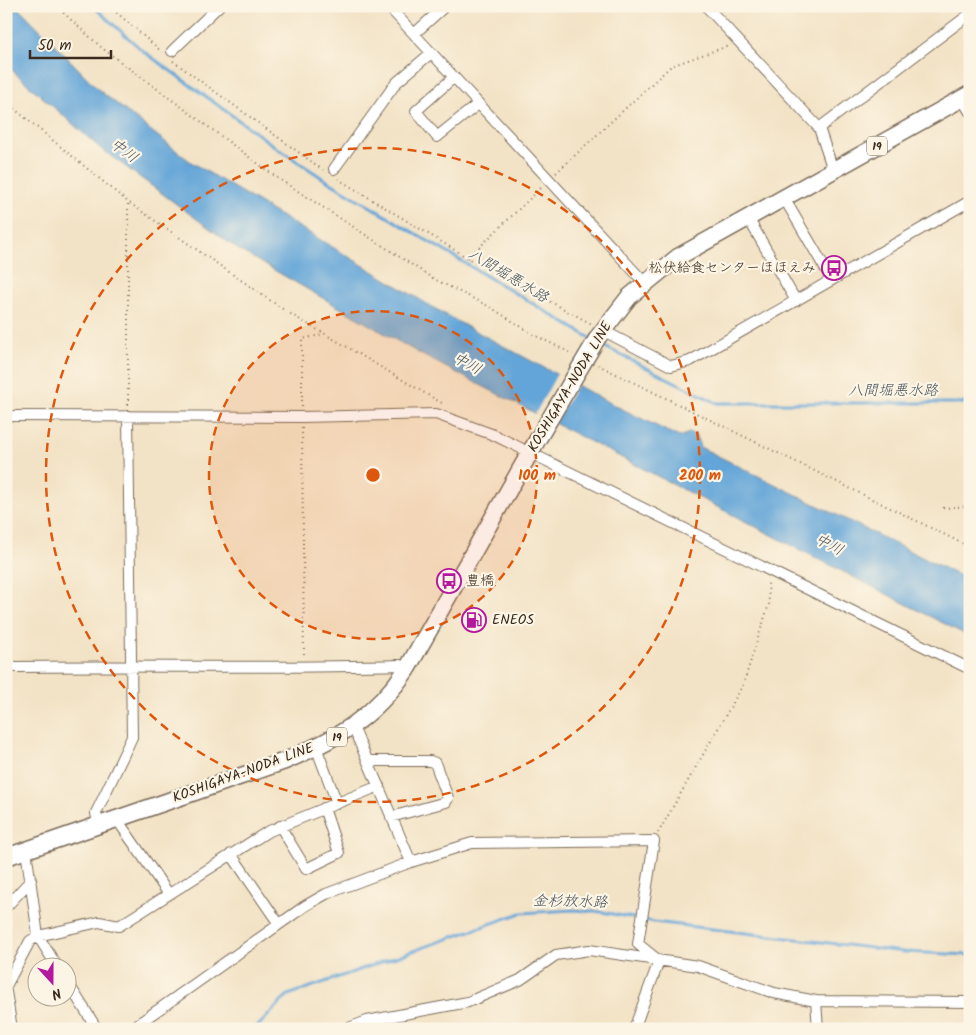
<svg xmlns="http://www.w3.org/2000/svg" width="976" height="1035" viewBox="0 0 976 1035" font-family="Kalam,'Klee One',sans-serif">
<rect width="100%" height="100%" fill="#fcf5e5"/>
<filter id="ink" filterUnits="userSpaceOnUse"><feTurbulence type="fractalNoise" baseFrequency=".02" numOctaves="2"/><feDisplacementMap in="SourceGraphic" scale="10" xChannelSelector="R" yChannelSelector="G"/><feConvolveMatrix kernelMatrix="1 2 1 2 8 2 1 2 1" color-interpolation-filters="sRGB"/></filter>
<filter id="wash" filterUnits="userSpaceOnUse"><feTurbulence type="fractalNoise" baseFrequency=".0096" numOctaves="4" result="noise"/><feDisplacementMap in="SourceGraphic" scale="20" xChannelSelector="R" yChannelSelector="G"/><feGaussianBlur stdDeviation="1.12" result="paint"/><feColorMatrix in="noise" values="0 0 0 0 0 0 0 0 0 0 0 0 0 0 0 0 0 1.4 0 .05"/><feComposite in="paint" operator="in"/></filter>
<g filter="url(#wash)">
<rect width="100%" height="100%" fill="#f3e3c6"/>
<path fill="#64a5d8" stroke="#50687b" d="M6 6H17L99 90 191 162 449 317 612 404 679 437 689 433 696 435 700 447 970 581V637L422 355 239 250 100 148 6 65Z"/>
<path fill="#f3e3c6" d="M558 372 578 383 553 426 534 416Z"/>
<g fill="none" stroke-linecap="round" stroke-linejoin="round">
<path stroke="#64a5d8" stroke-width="3" d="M93 6 143 51 277 148 324 179 592 339
M599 344 717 403H970
M255 1029 288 995 521 913 573 910 602 912 654 922 904 952 970 955"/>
</g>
</g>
<g filter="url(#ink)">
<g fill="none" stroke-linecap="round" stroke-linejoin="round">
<defs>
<path id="minor" d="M388 6 644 282
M706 6 819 128 833 170
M414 34 445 6
M172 51 219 6
M454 77 416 111 437 137 478 104
M962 99 970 112
M819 128 970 14
M334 169 396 83 431 53
M784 198 832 280
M748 218 796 301
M602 330 671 366 690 361 970 201
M6 416 302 417 436 414 494 435 970 669
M6 667C137 665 268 669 400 665L407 669
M353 727 411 862
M316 747 337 803
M368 761H430L435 763 448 798 446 802 391 817
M116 818 168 893
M98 824 96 813 132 737 128 416
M280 826 306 869 339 853 324 808
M26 850 38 936 58 968
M231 854 279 924
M6 907 31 880
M68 983 97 1029
M6 986 30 941 38 936 99 922 119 926 267 832 379 786
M6 992 12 1029
M816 1001 818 1029
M131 1029 305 906 326 894 411 862 472 843 654 841 638 944 659 961
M346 1029 367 1021 468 1002 520 980 556 955 589 950 698 966 774 993 816 1001 970 1002
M634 1029 659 961"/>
<path id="primary" d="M598 337 629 297 678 257 970 94
M6 857 285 761C338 738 374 718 407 669L532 449"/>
</defs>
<use href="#minor" stroke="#7b6b59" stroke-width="12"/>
<use href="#primary" stroke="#7b6b59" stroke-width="19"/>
<path stroke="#7b6b59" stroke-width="2" stroke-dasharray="1 4" stroke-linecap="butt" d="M56 6 102 48 276 177 434 279 490 307 536 336 573 354
M109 6 162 52
M173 61 323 170
M6 102 128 202 287 312 323 333
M556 173 671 66 728 46
M338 179 468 258 592 324
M468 258 542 187
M598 365 970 547
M128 405V202
M302 406V339L325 334 445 405
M302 428 304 656
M943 508 970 506
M658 833 743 685 769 604 768 582"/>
<use href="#minor" stroke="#fff" stroke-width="10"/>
<use href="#primary" stroke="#fff" stroke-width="16"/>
<defs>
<path id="primary-bridge" d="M532 449 598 337"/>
</defs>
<use href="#primary-bridge" stroke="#7b6b59" stroke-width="19" stroke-linecap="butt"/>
<use href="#primary-bridge" stroke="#fff" stroke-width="16"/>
</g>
</g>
<circle cx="373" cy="475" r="164" fill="#df570d" fill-opacity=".12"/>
<g fill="none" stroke="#df570d" stroke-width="2.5" stroke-dasharray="9 6">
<circle cx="373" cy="475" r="164"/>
<circle cx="373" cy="475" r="327"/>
</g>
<defs>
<symbol id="bus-ring" viewBox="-11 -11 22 22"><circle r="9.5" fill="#fcf5e5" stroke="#b5179e" stroke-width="1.5"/><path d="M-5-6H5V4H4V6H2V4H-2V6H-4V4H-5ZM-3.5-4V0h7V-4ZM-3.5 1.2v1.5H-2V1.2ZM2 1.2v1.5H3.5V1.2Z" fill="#b5179e"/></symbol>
<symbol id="fuel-ring" viewBox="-11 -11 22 22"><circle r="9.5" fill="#fcf5e5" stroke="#b5179e" stroke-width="1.5"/><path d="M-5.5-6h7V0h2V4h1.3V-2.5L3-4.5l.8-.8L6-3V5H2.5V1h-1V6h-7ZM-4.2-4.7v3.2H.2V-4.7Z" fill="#b5179e"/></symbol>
</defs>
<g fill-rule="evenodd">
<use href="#bus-ring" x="820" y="254" width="28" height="28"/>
<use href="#bus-ring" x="435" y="567" width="28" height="28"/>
<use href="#fuel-ring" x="460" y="606" width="28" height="28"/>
</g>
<g text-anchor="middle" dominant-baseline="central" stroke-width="4.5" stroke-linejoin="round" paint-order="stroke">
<g fill="#fcf5e5" stroke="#75675a" stroke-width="1">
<rect x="867" y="136.5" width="20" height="19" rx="4"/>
<rect x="327" y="727.5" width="20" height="19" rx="4"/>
</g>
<g font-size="12" font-weight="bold" fill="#3b2a1e">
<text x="877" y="146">19</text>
<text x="337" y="737">19</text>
</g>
<g font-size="14" fill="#3b2a1e" stroke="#fcf5e5" text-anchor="start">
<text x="816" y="268" text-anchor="end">松伏給食センターほほえみ</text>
<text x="466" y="581">豊橋</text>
<text x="492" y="620">ENEOS</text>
</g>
<g font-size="14" fill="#3b2a1e" stroke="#fcf5e5">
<text transform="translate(570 387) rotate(-59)">KOSHIGAYA-NODA LINE</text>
<text transform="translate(243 773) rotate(-20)">KOSHIGAYA-NODA LINE</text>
</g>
<g font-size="15" font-style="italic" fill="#49555f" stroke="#fcf5e5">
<text transform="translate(124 151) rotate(37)">中川</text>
<text transform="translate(508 276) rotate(31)">八間堀悪水路</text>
<text transform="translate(467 364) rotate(29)">中川</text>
<text x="893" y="391">八間堀悪水路</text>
<text transform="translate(829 545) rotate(28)">中川</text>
<text transform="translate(570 902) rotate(1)">金杉放水路</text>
</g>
</g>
<circle cx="373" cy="475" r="8" fill="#df570d" stroke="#fcf5e5" stroke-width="2.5"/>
<g font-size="15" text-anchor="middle" font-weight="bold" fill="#df570d" stroke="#fcf5e5" stroke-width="4.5" stroke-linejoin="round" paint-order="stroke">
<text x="537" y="480">100 m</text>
<text x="700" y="480">200 m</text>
</g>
<rect width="976" height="1035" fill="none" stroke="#fcf5e5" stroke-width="25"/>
<g transform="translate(52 982) rotate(159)"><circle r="24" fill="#fcf5e5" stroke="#afa495"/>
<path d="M0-4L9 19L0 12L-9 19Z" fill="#b5179e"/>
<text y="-8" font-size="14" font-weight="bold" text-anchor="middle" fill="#3b2a1e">N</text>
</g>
<path d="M30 50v8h81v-8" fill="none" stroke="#3b2a1e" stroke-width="2.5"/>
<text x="38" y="50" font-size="15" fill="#3b2a1e" stroke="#fcf5e5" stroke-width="4" paint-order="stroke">50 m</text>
</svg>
